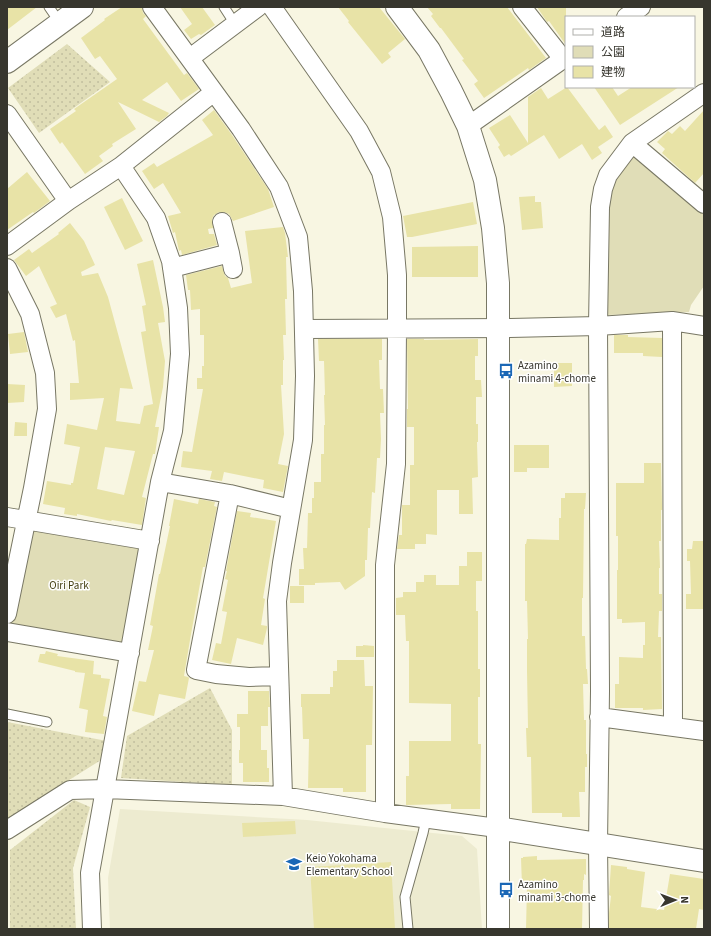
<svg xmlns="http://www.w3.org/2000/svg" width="711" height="936" viewBox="0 0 711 936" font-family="'Source Sans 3','Noto Sans JP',sans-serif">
<defs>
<pattern id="grass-dots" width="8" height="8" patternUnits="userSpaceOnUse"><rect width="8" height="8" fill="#e0ddb7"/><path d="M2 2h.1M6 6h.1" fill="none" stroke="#c1be9e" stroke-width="1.8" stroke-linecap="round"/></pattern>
</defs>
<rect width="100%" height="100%" fill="#f8f6e2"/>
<path fill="#edebd0" d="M120 809 307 820 462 836 477 849 482 929H110L108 878Z"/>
<path fill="url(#grass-dots)" d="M67 44 110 82 39 133 8 88Z
M210 688 232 730V785L121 778 127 736Z
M7 722 107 741 101 760 7 819Z
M74 800 90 807 73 868 76 929H10V850Z"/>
<path fill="#e0ddb7" d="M632 151 704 215V286L691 305 689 312 606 315 605 273 610 180Z
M31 527 142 548 126 644 10 626Z"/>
<path fill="#e8e3a7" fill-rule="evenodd" d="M7 7H37L7 30Z
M122 7H142L143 13 146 16 143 19 184 75 187 73 199 89 181 101 167 82 142 100 169 113 167 116 159 122 118 102 136 129 112 144 113 146 99 156 103 161 85 174 62 142 60 144 50 129 76 111 74 109 117 79 100 56 95 59 81 38 105 20 104 19Z
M180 7H202L215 25 201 35 199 34 191 39 184 30 192 24Z
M338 7H379L405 39 388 53 391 57 382 64 348 22 349 21Z
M427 7H507L546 58 529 70 528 68 484 98 474 84 478 81 462 60 464 59 441 28H440L431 16 433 14Z
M537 7H566V45L549 21 547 22Z
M567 87 599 130 605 125 613 137 598 147 602 153 592 160 582 144 559 159 544 135 511 156 509 154 504 157 498 147 500 145 489 128 510 115 528 143V97L541 88 548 99Z
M594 87H612L618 96 632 87H679L620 125Z
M214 110 232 135 268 189 274 207 233 221 229 214 224 212H219L214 215 212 219 213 228 208 229 209 234H214L217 245 182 255 181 250 179 251 175 232 173 233 168 216 181 213 163 183 154 189 142 171 154 163 157 167 213 135 202 120Z
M704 110V173L695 183 662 153 665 149 657 142 668 131 672 134 680 126 685 131Z
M27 172 50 201 34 213 33 212 7 230V189Z
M535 196V202H541L543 228 522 230 519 197Z
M122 198 143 241 125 250 104 207Z
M473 202 477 224 412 237H407L403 216Z
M70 223 84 241 95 265 81 272 82 276 98 273 108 297 133 389 120 388 116 421 140 424 144 406 153 404 141 332 146 331 142 306 146 305 137 264 153 260 163 307 165 322 158 323 165 361 163 387 155 427H159L155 454H153L142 497 146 498 142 525 112 520 111 521 77 514V516L64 514 65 508 43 504 47 481 71 485V483H73L80 447 64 444 67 424 97 430 104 398 70 400V383H79L75 340 73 341 66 314 56 318 50 307 57 304 39 266 26 276 14 260 29 249 32 253 59 234 58 233ZM105 447 135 451 124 495 97 489Z
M283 227 285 233 288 257H286L287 299H285L286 335H283L284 360H283V385H281L284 434 278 464 288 466 283 492 263 488 264 480 224 472 222 481 210 479 212 471 181 467 183 451 192 452 203 389H197V378H202V366H204V335H200V309L191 310 190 290H188L186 275 222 266 225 276 228 278 231 288 252 283 245 231Z
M478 246V277H412V247Z
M24 332 28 352 10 354 8 334Z
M614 335H628V337L662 338V357L643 356V353H614Z
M318 339H382V360H379L380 389H383L384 413H380L381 439 380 458H377L375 493 372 492 370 528H368L367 560H365V576L345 590 340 582 315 583V585H299V569H304L303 548H307L308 513H312V498H314V482H321V454H324V425H325L324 395H325L324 361H319Z
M407 339H424V340L478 339V356H475V380H481L482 397H476V424H478V442H477L478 477 472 478 473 514H459V490H437V535L426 534V544H415V549H397L399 535H402V505H410V465H414V427H407V409H408Z
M554 363H572V386L554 387Z
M7 384 25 385 24 402 7 403Z
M15 422 27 423V436H14Z
M514 445H549V468H527V472H514Z
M644 463H661L662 505V510H661V541H659L660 568H659V594H662V611H659L658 637H661L662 709 643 710V708H615V684H619V657L643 658V645H645V622L622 623V619H617V570H618V536H616V483H644Z
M565 493H586L585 509H584L583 598H582V636H585L586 669H587L588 684H583L584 720H586V754H587V767H585V792H579L580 817H562V813H532L531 757H527L526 728H528L527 671V639H528L527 601H525V544H526L527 539 559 540V518H561V498H565Z
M174 499 198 504 199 499 215 502 214 506 217 507 205 567H203L190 640 184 676 188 677 189 678 185 699 159 694 154 716 132 711 139 681 146 682 154 650H148L153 626 150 625 159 574H160L170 526H169Z
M237 511 251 513 250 517 276 521 263 598 265 599 261 625 267 626V628L263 645 237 638 231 664 212 660 216 643 221 644 227 612 222 611 228 580 225 579 227 571H226Z
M693 541H704V609H686V594H691L690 561H687V549H692Z
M467 552H482V581H476V611H478V669H480V697H478V744H481L480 809H451V804L406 805V776H409V741H451V704L409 703V641H406L405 615H396V598L403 597V592H416V582H424V575H436V585H459V566H467Z
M290 586H304V603H290Z
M363 645 374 646V657H356V646H363Z
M46 651 58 654 57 656 94 661 93 674 101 675V678L110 679 103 716 107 717 104 734 85 732 88 710 79 708 85 673 75 672V671L38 662 40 654H45Z
M337 660H364L365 686H373L372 745H366V792H343V788H308L309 739H303L302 707H301V694H330V687H333V671H337Z
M248 691H269L270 707H268V726H261V750H267V768H269V782H243V763H239V750H240V727H237V714H248Z
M295 821 296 834 243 837 242 823Z
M537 856V860L586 859V875L584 874V880H583L582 929H526L527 886H522L521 858H523V857Z
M391 862 395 929H314L310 867Z
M611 865 627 867V869L645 872 641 907 664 910 670 874 704 879V910L699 909 696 929H609V913L611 896 609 895Z"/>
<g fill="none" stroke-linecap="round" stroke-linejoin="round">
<defs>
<path id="lane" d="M49 7 60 23
M224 7 235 24
M7 714 47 722
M408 929 405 897 423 833 426 819"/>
<path id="street" d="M152 7 241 129 279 187 298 237 303 291 305 376 303 440 282 563 277 601 283 796
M272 7 359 131 381 172 392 217 397 275V328L396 464 385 565V813
M522 7 563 59
M626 17 641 7
M190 58 258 7
M7 114 68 201
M468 126 566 57
M632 143 704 204
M7 246 68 201 121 166 214 92
M230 253 233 269
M7 268 30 314 45 373 47 409 33 488 7 614
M172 268 230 253 222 222
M672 321 673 726
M304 329 510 328 598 326 672 321 704 326
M160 482 230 494 291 509
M230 494 196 670 216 674 249 677 279 676
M7 517 150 541
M7 632 130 653
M599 717 704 731
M7 830 70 790 105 789 283 796 385 813 497 828
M92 929 90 873 160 482 173 431 180 354 178 308 171 261 156 218 121 166
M599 929 598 845 600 691 598 326 600 207 603 189 608 175 632 143 704 93"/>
<path id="secondary" d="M397 7 429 50 451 91 468 126 485 180 493 228 498 283V929
M7 62 82 7
M497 828 704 861"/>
</defs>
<use href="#lane" stroke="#787764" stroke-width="11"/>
<use href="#street" stroke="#787764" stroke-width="20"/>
<use href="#secondary" stroke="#787764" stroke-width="24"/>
<use href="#lane" stroke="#fff" stroke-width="9"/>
<use href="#street" stroke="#fff" stroke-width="18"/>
<use href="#secondary" stroke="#fff" stroke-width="22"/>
</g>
<defs>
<symbol id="bus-bare" viewBox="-9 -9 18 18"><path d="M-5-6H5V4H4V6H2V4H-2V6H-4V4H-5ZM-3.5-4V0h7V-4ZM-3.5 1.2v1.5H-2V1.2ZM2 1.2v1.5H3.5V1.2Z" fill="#1a67b6" stroke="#fff" stroke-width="2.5" paint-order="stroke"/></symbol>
<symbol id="school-bare" viewBox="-9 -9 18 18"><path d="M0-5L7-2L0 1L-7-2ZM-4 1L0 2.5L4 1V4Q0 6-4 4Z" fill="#1a67b6" stroke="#fff" stroke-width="2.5" paint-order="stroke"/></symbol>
</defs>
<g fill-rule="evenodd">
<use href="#bus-bare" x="495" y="360" width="22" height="22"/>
<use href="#school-bare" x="283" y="853" width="22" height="22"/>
<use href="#bus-bare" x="495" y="879" width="22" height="22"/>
</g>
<g text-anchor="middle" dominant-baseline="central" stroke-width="3" stroke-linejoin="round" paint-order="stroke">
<g font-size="11" fill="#37362e" stroke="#fff" text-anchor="start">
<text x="518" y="365">Azamino<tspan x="518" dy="13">minami 4-chome</tspan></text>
<text x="306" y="858">Keio Yokohama<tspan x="306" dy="13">Elementary School</tspan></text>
<text x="518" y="884">Azamino<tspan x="518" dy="13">minami 3-chome</tspan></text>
</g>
<g font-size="11" fill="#433e10" stroke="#fff">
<text x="69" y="585">Oiri Park</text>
</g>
</g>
<rect width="711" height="936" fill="none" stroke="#37362e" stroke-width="16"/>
<rect x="565" y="16" width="130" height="72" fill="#ffffff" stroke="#afafab"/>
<rect x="573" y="29" width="20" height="6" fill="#ffffff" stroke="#afafab"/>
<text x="601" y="36" font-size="12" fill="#37362e">道路</text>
<rect x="573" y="46" width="20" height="12" fill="#e0ddb7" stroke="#afafab"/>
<text x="601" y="56" font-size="12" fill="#37362e">公園</text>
<rect x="573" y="66" width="20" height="12" fill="#e8e3a7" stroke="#afafab"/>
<text x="601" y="76" font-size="12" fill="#37362e">建物</text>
<g transform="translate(675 900) rotate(89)" stroke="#ffffff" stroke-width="3" paint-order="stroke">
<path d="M0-3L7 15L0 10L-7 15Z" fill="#37362e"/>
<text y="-6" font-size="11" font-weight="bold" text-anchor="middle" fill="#37362e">N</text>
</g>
</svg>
